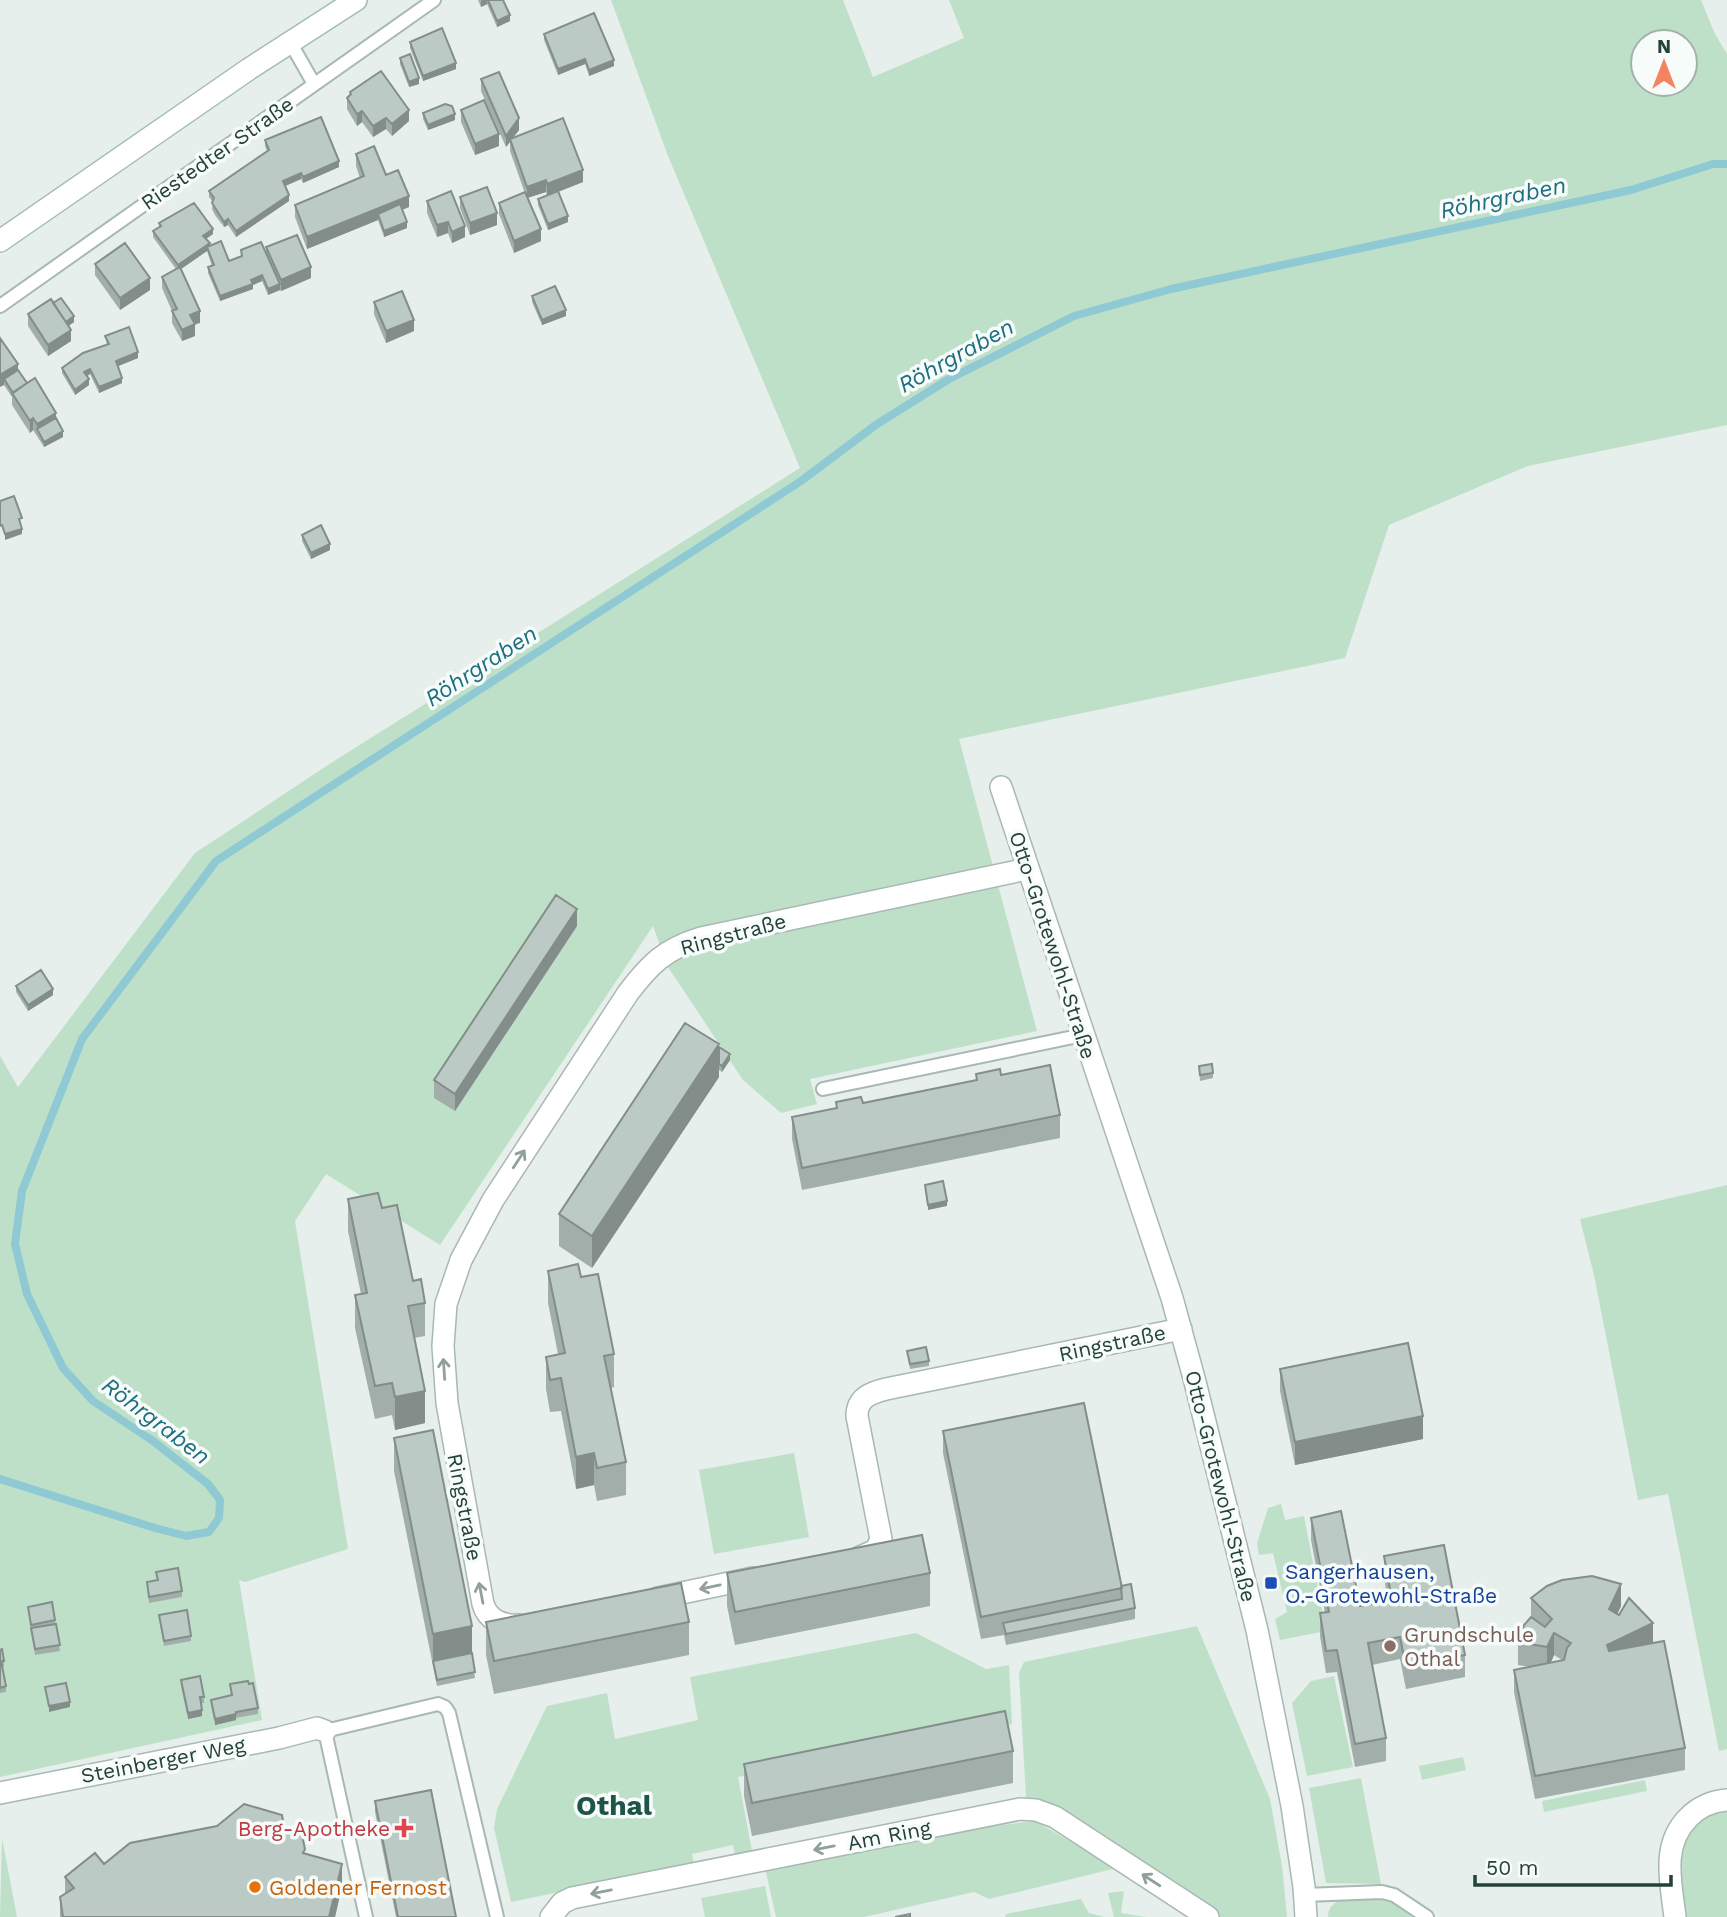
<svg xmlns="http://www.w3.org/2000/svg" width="1727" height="1917" viewBox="0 0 1727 1917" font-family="'Work Sans',sans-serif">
<rect width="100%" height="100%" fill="#e6efeb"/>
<path fill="#bfe0c8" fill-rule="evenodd" d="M611 0H843L873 77 964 38 949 0H1701L1715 34 1727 54V425L1528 466 1389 525 1345 658 959 739 1037 1031 810 1079 817 1104 781 1113 743 1080 668 967 653 926 440 1245 326 1174 295 1221 348 1549 245 1582 239 1580 262 1720 0 1777V1056L18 1087 195 853 331 763 800 468 668 156ZM1643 42H1685V84H1643Z
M1727 1185V1749L1719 1751 1668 1494 1638 1500 1594 1275 1580 1219Z
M794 1453 809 1537 714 1554 699 1470Z
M1281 1504 1285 1520 1304 1516 1326 1631 1280 1640 1275 1619 1287 1612 1273 1553 1259 1555 1257 1543 1268 1508Z
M1197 1626 1270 1799 1282 1866 1287 1917H1220L1029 1803 1026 1798 1019 1673 1024 1662Z
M916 1633 986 1669 1009 1665 1012 1724 738 1777 752 1851 735 1855 733 1845 692 1854 694 1864 511 1902 494 1828 497 1809 547 1706 607 1693 615 1739 698 1720 690 1677Z
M1334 1676 1353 1767 1307 1776 1292 1703 1311 1681Z
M1463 1757 1466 1770 1422 1780 1419 1766Z
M1361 1778 1381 1884 1326 1883 1309 1788Z
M1645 1780 1647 1791 1544 1812 1542 1801Z
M1727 1810V1917H1682C1678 1869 1669 1824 1727 1810Z
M1035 1821 1117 1868 989 1899 974 1892 864 1917H776L765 1868 1002 1825Z
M2 1838 17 1917H0Z
M765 1886 771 1917H705L701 1898Z
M1124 1891 1121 1913 1146 1917H1114L1108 1893Z
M1379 1897 1393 1902 1417 1917H1328C1328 1894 1363 1897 1379 1897Z
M1081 1899 1089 1913 1105 1917H1005L1006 1914Z"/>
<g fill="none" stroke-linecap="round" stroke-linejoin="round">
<path stroke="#8ec9d4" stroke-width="8" d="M0 1479 155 1528 186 1536 209 1532 219 1518 220 1500 208 1484 153 1441 93 1401 63 1368 27 1294 15 1244 22 1191 82 1039 216 861 801 481 877 424 949 379 1074 316 1171 289 1631 190 1713 164H1727"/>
<defs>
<path id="service" d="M290 42 314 84
M0 306 434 0
M823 1089 1083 1035
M1305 1895 1382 1892 1394 1895 1427 1917
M366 1917 325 1731 438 1704 445 1707 449 1713 497 1917"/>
<path id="minor" d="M1001 787 1172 1298 1194 1378 1257 1630 1292 1806 1304 1887 1306 1917
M860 1557 876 1550 881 1539 857 1416C857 1398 870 1393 886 1389L1181 1329
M658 1598 753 1578
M519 1625C503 1626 488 1621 483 1604L447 1403 443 1346 446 1304 461 1260 493 1200 628 993C650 964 665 949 701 938L1027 869
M0 1793 279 1738 317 1728 325 1731
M551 1917 562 1903 572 1898 1020 1809 1036 1810 1055 1817 1208 1917
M1675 1917C1671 1883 1661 1845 1688 1818 1698 1807 1713 1801 1727 1800"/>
<path id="secondary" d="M0 241 249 69 356 0"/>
</defs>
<use href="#service" stroke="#a8b8b2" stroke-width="16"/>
<use href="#minor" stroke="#a8b8b2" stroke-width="24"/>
<use href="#secondary" stroke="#a4bbb3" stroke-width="24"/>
<use href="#service" stroke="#fff" stroke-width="12"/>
<use href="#minor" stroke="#fff" stroke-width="21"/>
<use href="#secondary" stroke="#fff" stroke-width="21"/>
</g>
<path fill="#a1aea9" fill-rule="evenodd" d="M478 0H503L510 21 497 27 487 4 481 7Z
M544 34 614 66 589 76 585 64 558 75 544 40Z
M410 42 456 69 423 81 410 48Z
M400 58 419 84 409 87 400 64Z
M481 79 519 130 512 138 583 182 558 192 568 222 548 230 538 205V199L547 195 546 192 527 198 541 241 514 253 499 214V203L526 196 510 151V142L506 147 481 91Z
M350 92 409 121 392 136 386 129 373 137 362 122 357 126 347 109V98L350 95Z
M461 110 499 146 475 155 461 122Z
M423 113 455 120 428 130 423 119Z
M265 140 339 167 303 183 301 179 285 186 289 201 236 237 228 225 224 227 215 215 212 209 213 202 209 197V191L267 151 265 146Z
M356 154 386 175 409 207 402 210 407 228 384 237 378 220 307 249 295 217V205L360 178 356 166Z
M460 197 497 225 470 235 460 208Z
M427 201 465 237 452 243 448 233 437 237 427 213Z
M159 223 213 234 206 239 210 246 229 261 241 256V250L266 252V247L311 278 281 291 280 290 268 295 262 281 253 285V289L220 301 208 273V267L212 266 207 251 181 269 200 323 195 324V336L182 341 172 323V311L162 288V277L176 269 153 237V231L159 227Z
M95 264 150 290 120 310 95 275Z
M532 296 566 316 542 325 532 302Z
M374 302 414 331 386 343 374 314Z
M53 303 74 322 68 326 71 341 48 356 28 326V314Z
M105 336 138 358 118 366 122 383 99 393 90 374 87 376 89 385 75 395 62 373V368L107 345Z
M0 338 18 370 27 383 56 418 63 437 44 447 33 430 30 433 12 405V397L4 385Z
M302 535 330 550 311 559 302 541Z
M577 926 455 1111 434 1098V1080Z
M16 986 53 995 28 1011 16 992Z
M719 1047 730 1060 722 1072 719 1070V1077L592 1268 559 1246V1214Z
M1199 1066 1213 1073V1078L1200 1081Z
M976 1074 1001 1075 1060 1115V1138L802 1190 792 1139V1117L836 1108V1102L863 1103 976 1080Z
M348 1199 382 1208 413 1281 425 1303V1336L414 1338 425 1423 395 1430 392 1415 375 1419 355 1328V1295L361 1294 348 1231Z
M548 1271 581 1277 614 1354V1387L611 1388 626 1462V1495L597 1501 594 1485 576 1489 561 1411 550 1412 546 1389V1357L558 1354 548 1303Z
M907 1351 929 1361V1366L910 1369Z
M1280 1369 1423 1439 1295 1465 1280 1391Z
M943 1431 1121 1586 1135 1608V1619L1006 1645 1004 1635 981 1639 943 1453Z
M394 1438 472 1653 475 1678 437 1686 394 1471Z
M1311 1518 1360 1606 1388 1601 1384 1578V1556L1465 1655V1677L1406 1689 1400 1659 1372 1665 1386 1738V1761L1355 1767 1337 1672 1326 1673 1320 1636V1613H1325L1311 1540Z
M156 1572 182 1591V1597L149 1603 147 1582 157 1580Z
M727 1573H930V1606L735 1645 727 1606Z
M1531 1598 1621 1606 1617 1614 1653 1643 1685 1748V1770L1535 1799 1514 1692V1670L1530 1667 1518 1665V1642L1531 1617ZM1554 1655 1562 1660 1551 1663Z
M28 1607 55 1620 60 1651 35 1655Z
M159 1615 191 1636V1641L164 1646Z
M486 1622H689V1655L494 1694 486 1655Z
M0 1650 4 1661V1667H2L6 1686V1692L0 1693Z
M181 1680 204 1697V1703H201L202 1716 188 1719 181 1686Z
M230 1684 258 1708V1714L236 1718V1720L215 1725 211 1705V1700L231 1695Z
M1013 1751V1783L752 1836 744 1796V1764Z
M375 1801 456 1917H396L375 1812Z
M285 1832 305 1854 342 1886 335 1917H60V1897L65 1894V1877L104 1864Z"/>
<path fill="#838d89" d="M482 0H487V4L481 7V1Z
M510 15V21L497 27V21Z
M585 59V64L558 75V69Z
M614 60V66L589 76V70Z
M456 63V69L423 81V76Z
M419 78V84L409 87V82Z
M409 110V121L392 136V124Z
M362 111V122L357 126V114Z
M455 114V120L428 130V125Z
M386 118V129L373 137V126Z
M519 118V130L506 147V136Z
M499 134V146L475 155V144Z
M339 161V167L303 183V177Z
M583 170V182L547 196V184Z
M301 173V179L283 187V181Z
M546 180V192L527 198V187Z
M289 195V201L236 237V231Z
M409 196V207L380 219 378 214V220L307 249V237Z
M497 213V225L470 235V223Z
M568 216V222L548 230V224Z
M228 219V225L224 227V222Z
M407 222V228L384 237V231Z
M448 222V233L437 237V225Z
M465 226V237L452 243V232Z
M213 229V234L203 241V236Z
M541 229V241L514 253V241Z
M210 243V249L207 247V251L178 271V265Z
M311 267V278L281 291V280Z
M262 275V281L253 285V289L220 301V296Z
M150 278V290L120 310V298Z
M280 284V290L268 295V289Z
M566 310V316L542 325V320Z
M200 311V323L195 324V336L182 341V330L190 315Z
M74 316V322L63 330V324Z
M414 320V331L386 343V331Z
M71 330V341L48 356V345Z
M138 352V358L116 367V361Z
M18 364V376L4 379V385L0 387V375Z
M90 369V374L84 378V372Z
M122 378V383L99 393V387Z
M89 379V385L75 395V390Z
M56 413V424L37 429V424Z
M33 418V430L30 433V421Z
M63 431V437L44 447V442Z
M22 529V534L5 540V534Z
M330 544V550L311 559V553Z
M577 909V926L455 1111V1094Z
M53 989V995L28 1011V1005Z
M719 1044V1077L592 1268V1236Z
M730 1054V1060L722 1072V1066Z
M947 1201V1206L928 1210V1205Z
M425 1391V1423L395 1430V1397Z
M1423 1416V1439L1295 1465V1442Z
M594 1453V1485L576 1489V1457Z
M1621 1584V1606L1609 1632V1609Z
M1653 1623V1646L1607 1668V1645Z
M472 1626V1659L433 1661V1667V1634Z
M1554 1633V1655L1547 1670V1647Z
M70 1702V1707L49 1712V1706Z
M202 1710V1716L188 1719V1713Z
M236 1714V1720L215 1725V1719Z
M342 1864V1886L335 1917H329Z"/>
<path fill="#bbcac4" stroke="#838d89" stroke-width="2" d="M488 0H503L510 15 497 21Z
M594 13 614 60 589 70 585 59 558 69 544 34Z
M442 28 456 63 423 76 410 42Z
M410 54 419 78 409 82 400 58Z
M381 71 409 110 392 124 386 118 373 126 362 111 357 114 347 98 351 94 350 92Z
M499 72 519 118 506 136 481 79Z
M484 100 499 134 475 144 461 110Z
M445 104 452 106 455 114 428 125 423 113Z
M321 117 339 161 303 177 301 173 283 181 289 195 236 231 228 219 224 222 212 203 214 198 209 191 269 150 265 140Z
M563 118 583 170 547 184 546 180 527 187 510 139Z
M374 146 386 175 398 170 409 196 307 237 295 205 364 176 356 154Z
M487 187 497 213 470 223 460 197Z
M451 191 465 226 452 232 448 222 437 225 427 201Z
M558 191 568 216 548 224 538 199Z
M525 192 541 229 514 241 499 203Z
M194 203 213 229 203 236 210 243 178 265 153 231 161 226 159 223Z
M400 204 407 222 384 231 378 214Z
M297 235 311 267 281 280 266 247Z
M221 241 229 261 242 256 241 250 261 242 280 284 268 289 262 275 251 280 253 284 220 296 208 267 214 265 207 247Z
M125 243 150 278 120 298 95 264Z
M180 267 200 311 190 315 195 324 182 330 172 311 177 309 162 277Z
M555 286 566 310 542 320 532 296Z
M402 291 414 320 386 331 374 302Z
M61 298 74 316 66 322 53 303Z
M51 299 71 330 48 345 28 314Z
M129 327 138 352 116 361 122 378 99 387 90 369 84 372 89 379 75 390 62 368 83 353 109 344 105 336Z
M0 338 18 364 0 375Z
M18 370 27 383 13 393 4 379Z
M35 378 56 413 37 424 33 418 30 421 12 393Z
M56 418 63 431 44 442 37 429Z
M14 496 22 518 19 519 22 529 5 534 2 525 0 526V501Z
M321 525 330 544 311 553 302 535Z
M556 895 577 909 455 1094 434 1080Z
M41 970 53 989 28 1005 16 986Z
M685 1023 719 1044 592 1236 559 1214Z
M719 1047 730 1054 722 1066 719 1064Z
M1212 1064 1213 1073 1200 1075 1199 1066Z
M1050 1065 1060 1115 802 1168 792 1117 837 1108 836 1102 861 1097 863 1103 977 1080 976 1074 1000 1069 1001 1075Z
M943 1181 947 1201 928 1205 925 1185Z
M378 1193 382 1208 397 1205 413 1281 421 1279 425 1303 408 1306 425 1391 395 1397 392 1383 375 1386 355 1295 367 1293 348 1199Z
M578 1264 581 1277 598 1274 614 1354 604 1356 626 1462 597 1468 594 1453 576 1457 561 1378 550 1380 546 1357 565 1353 548 1271Z
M1408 1343 1423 1416 1295 1442 1280 1369Z
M926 1347 929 1361 910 1364 907 1351Z
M1084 1403 1122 1588 981 1617 943 1431Z
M433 1430 472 1626 433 1634 394 1438Z
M1341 1511 1360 1606 1392 1600 1384 1556 1444 1545 1465 1655 1406 1667 1400 1637 1368 1643 1386 1738 1355 1744 1337 1650 1326 1651 1320 1613 1329 1612 1311 1518Z
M922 1535 930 1573 735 1612 727 1573Z
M178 1568 182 1591 149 1597 147 1582 158 1580 156 1572Z
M1592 1576 1621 1584 1609 1609 1619 1615 1629 1598 1653 1623 1607 1645 1609 1651 1664 1641 1685 1748 1535 1776 1514 1670 1564 1660 1567 1648 1571 1643 1554 1633 1547 1647 1518 1642 1524 1625 1531 1617 1545 1627 1552 1619 1531 1598 1547 1586 1562 1580Z
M681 1583 689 1622 494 1661 486 1622Z
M1131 1584 1135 1608 1006 1634 1003 1623 1122 1599 1121 1586Z
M52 1602 55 1620 31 1625 28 1607Z
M187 1610 191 1636 164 1641 159 1615Z
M56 1624 60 1645 35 1649 31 1628Z
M2 1649 4 1661H1L6 1686 0 1688V1650Z
M472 1653 475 1672 437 1680 433 1661Z
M200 1676 204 1697H200L202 1710 188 1713 181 1680Z
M248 1681 249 1684 253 1683 258 1708 236 1712V1714L215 1719 211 1700 232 1695 230 1684Z
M66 1683 70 1702 49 1706 45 1687Z
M1005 1711 1013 1751 752 1803 744 1764Z
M431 1790 456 1917H398L375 1801Z
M244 1804 282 1815 285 1832 302 1835 305 1849 303 1853 342 1864 329 1917H63L60 1897 74 1888 65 1877 95 1853 104 1864 130 1843 217 1826Z
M910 1914V1917H895Z"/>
<defs><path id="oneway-shaft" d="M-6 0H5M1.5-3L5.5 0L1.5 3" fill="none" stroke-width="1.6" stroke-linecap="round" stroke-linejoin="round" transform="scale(1.75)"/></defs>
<g stroke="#92a09c">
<use href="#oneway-shaft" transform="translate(519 1159) rotate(-57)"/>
<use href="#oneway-shaft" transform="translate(444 1369) rotate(-94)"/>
<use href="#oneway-shaft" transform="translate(710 1587) rotate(168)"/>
<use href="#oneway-shaft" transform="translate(481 1593) rotate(-101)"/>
<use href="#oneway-shaft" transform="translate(824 1848) rotate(169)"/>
<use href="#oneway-shaft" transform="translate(1151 1880) rotate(-147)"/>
<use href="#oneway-shaft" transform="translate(601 1892) rotate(169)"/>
</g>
<rect fill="#1a4fb4" stroke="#f7fbf9" stroke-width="2.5" x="1264" y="1576" width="14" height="14" rx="3.5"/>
<circle fill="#8d6e63" stroke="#f7fbf9" stroke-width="2.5" cx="1390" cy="1646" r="7"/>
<path fill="#e0444e" stroke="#f7fbf9" stroke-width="2.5" d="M400.5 1817.5h7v7h7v7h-7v7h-7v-7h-7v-7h7z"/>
<circle fill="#e8710a" stroke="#f7fbf9" stroke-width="2.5" cx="255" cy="1887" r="7"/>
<g text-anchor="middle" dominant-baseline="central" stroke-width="7" stroke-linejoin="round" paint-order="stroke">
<g font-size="21" fill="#24423a" stroke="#f7fbf9">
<text transform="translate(217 153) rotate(-35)">Riestedter Straße</text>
<text transform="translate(733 934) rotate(-15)">Ringstraße</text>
<text transform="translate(1053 945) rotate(72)">Otto-Grotewohl-Straße</text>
<text transform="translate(1112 1343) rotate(-12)">Ringstraße</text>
<text transform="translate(1221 1486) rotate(76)">Otto-Grotewohl-Straße</text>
<text transform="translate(465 1507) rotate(79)">Ringstraße</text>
<text transform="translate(163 1760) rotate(-11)">Steinberger Weg</text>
<text transform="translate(889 1835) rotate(-11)">Am Ring</text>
</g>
<g font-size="21" fill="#164399" stroke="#f7fbf9" text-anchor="start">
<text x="1285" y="1571">Sangerhausen,<tspan x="1285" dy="24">O.-Grotewohl-Straße</tspan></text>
</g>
<g font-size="21" fill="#785e54" stroke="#f7fbf9" text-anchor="start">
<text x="1404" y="1634">Grundschule<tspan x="1404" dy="24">Othal</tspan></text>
</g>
<g font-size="21" fill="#be3a42" stroke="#f7fbf9" text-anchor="end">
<text x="390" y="1828">Berg-Apotheke</text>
</g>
<g font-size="21" fill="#c56008" stroke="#f7fbf9" text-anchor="start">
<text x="269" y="1887">Goldener Fernost</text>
</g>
<g font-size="23" font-style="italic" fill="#1c6f80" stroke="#f7fbf9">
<text transform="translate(1503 198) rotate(-12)">Röhrgraben</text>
<text transform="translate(956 356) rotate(-29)">Röhrgraben</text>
<text transform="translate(481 666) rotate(-33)">Röhrgraben</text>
<text transform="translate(156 1421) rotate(37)">Röhrgraben</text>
</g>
<g font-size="28" font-weight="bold" fill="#1f5548" stroke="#f7fbf9">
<text x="614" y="1805">Othal</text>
</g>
</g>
<g transform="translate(1664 63)"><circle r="33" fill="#f7fbf9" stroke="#a3b1ad" stroke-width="2"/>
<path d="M0-5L12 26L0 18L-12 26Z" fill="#f4845f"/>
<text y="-10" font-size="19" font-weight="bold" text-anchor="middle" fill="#24423a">N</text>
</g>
<path d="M1475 1875v10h196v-10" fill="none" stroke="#24423a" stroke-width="3.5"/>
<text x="1486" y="1875" font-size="21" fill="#24423a" stroke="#f7fbf9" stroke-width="5" paint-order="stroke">50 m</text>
</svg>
